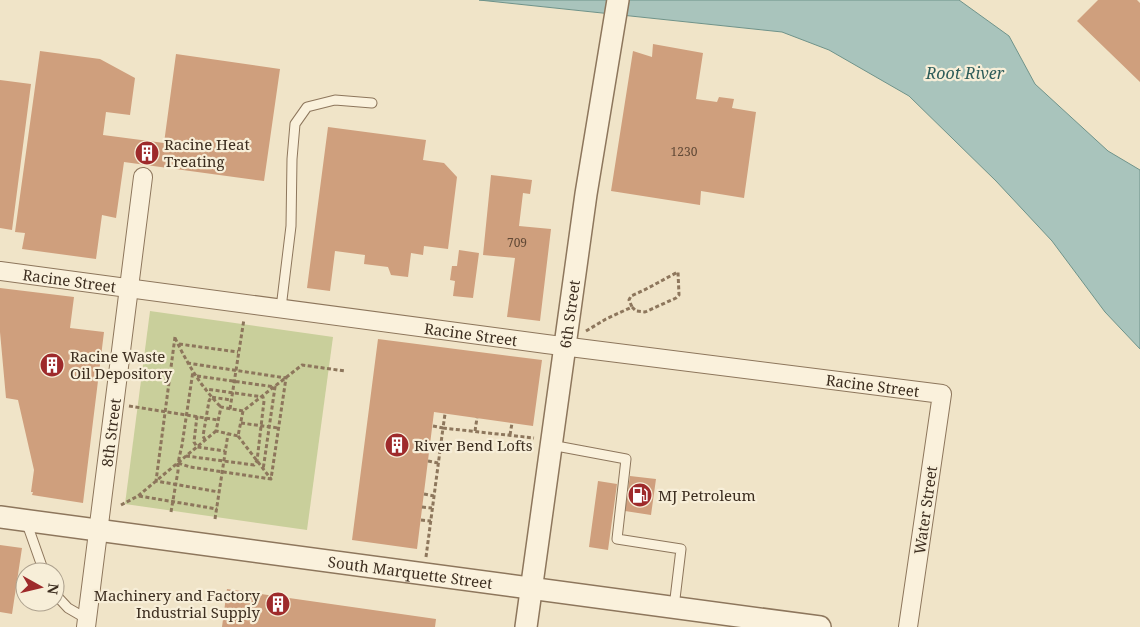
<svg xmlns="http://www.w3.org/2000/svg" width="1140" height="627" viewBox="0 0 1140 627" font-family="'Noto Serif',serif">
<rect width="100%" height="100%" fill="#f0e4c8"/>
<path fill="#c9cf9b" d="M150 311 333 337 307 530 125 504Z"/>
<path fill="#a9c4bc" stroke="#6f938a" d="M479 0H959L1009 36 1035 84 1108 151 1140 170V349L1105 312 1052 241 996 181 909 96 829 50 782 32Z"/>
<path fill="#cf9f7d" d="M1098 0H1137L1140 3V82L1077 21Z
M653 44 703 53 696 99 717 102 719 97 734 99 732 108 756 112 744 198 701 191 700 205 611 191 633 51 652 57Z
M40 51 100 59 135 78 130 115 106 112 103 135 164 143 176 54 280 69 264 181 124 162 116 218 102 215 96 259 22 249 25 233 15 232Z
M0 80 31 84 12 230 0 228Z
M328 127 426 140 423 160 444 163 457 177 448 249 424 246 423 255 411 253 408 277 391 275 388 267 364 264 365 255 335 251 330 291 307 288Z
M491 175 532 180 530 194 523 193 519 226 551 229 540 321 507 317 515 258 483 255Z
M459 250 479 253 473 298 453 296 455 281 450 280 452 266H457Z
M0 288 74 297 70 328 104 332 83 503 32 495 33 492H31L34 470 18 400 6 398 0 332Z
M378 339 542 360 533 426 434 412 417 549 352 540Z
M630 476 656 479 651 515 625 511Z
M598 481 617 484 608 550 589 547Z
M0 545 22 548 12 614 0 612Z
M227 589 436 619 435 627H222Z"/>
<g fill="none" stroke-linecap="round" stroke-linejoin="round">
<defs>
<path id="service" d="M281 308 291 226 292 159 295 124 307 107 335 100 372 103
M551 445 626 459 617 539 681 549 674 607
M26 521 44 572
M55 594 68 608 87 619"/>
<g id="minor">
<path id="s1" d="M0 271 546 344 942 394 908 627"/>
<path id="s2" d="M86 627 143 177"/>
</g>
<g id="tertiary">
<path id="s3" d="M0 517 820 627"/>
<path id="s4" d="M526 627 586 194 618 0"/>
</g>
</defs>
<use href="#service" stroke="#8d765c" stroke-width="11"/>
<use href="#minor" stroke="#8d765c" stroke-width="20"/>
<use href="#tertiary" stroke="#8d765c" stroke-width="24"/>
<path stroke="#8d765c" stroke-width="3" stroke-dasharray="4 2.5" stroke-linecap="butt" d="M586 331 606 319 632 307 636 311 645 312 676 298 679 295 678 272C662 280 648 289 631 296L629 300 632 307
M175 337 156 481 219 492
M175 338C187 363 201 387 221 407
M179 344 238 352
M187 363 286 378 271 479 190 467 178 463 182 445 193 371
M197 376 275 387 263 470
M129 406 218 420
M230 409 244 319
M243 411 221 407 216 431 238 436 243 411 302 365 345 371
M197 416 194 442 197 447 225 451
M241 423 278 428
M433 426 443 428 445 414
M475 431 477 418
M510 435 512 423
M238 436 271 479
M205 440 203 436 209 401 211 397 231 400
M186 456 254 465 257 461 264 401 263 397 206 389
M428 461 438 463
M424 494 434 496
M139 496 217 509
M121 505 138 496 216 431
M422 507 432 508
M171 512 178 471V463
M215 519 228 434
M421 520 431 521
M426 557 443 428 534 438"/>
<use href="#service" stroke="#faf1dc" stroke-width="9"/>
<use href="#minor" stroke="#faf1dc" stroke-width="18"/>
<use href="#tertiary" stroke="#faf1dc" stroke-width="21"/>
</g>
<defs>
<symbol id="building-disc" viewBox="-11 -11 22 22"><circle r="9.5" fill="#9e2a2b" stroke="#f7eed8"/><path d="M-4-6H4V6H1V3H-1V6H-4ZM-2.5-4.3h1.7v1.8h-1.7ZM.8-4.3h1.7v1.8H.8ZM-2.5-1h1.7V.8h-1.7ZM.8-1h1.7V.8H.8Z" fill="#fff"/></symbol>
<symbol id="fuel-disc" viewBox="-11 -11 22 22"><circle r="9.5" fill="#9e2a2b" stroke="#f7eed8"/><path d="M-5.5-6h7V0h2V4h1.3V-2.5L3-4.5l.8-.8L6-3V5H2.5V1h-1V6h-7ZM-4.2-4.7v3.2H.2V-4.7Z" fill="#fff"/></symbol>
</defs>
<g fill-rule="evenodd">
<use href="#building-disc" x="133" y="139" width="28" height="28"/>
<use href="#building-disc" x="38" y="351" width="28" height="28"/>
<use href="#building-disc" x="383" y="431" width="28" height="28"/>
<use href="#fuel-disc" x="626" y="481" width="28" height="28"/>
<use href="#building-disc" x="264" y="590" width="28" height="28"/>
</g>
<g text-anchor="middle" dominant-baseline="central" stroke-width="4.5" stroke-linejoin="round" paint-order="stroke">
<g font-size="12" fill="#624a37">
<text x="684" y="151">1230</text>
<text x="517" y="242">709</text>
</g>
<g font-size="15" fill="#3d2e20" stroke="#f7eed8" text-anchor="start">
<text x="164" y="144">Racine Heat<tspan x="164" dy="17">Treating</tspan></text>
<text x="70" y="356">Racine Waste<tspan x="70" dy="17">Oil Depository</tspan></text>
<text x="414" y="445">River Bend Lofts</text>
<text x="658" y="495">MJ Petroleum</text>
<text x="260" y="595" text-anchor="end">Machinery and Factory<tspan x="260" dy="17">Industrial Supply</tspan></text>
</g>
<g font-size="15" fill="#3d2e20" stroke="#f7eed8">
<text stroke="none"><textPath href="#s1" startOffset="70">Racine Street</textPath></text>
<text stroke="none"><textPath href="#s4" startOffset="316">6th Street</textPath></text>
<text stroke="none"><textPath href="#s1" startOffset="475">Racine Street</textPath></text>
<text stroke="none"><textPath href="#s1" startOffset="880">Racine Street</textPath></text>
<text stroke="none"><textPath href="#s2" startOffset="196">8th Street</textPath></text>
<text transform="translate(925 510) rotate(-82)">Water Street</text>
<text stroke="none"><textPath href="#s3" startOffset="414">South Marquette Street</textPath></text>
</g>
<g font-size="16" font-style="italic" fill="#2f5d5a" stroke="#f7eed8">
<text x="965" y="73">Root River</text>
</g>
</g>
<g transform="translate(40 587) rotate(98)"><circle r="24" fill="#f7eed8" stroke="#ada18e"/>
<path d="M0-4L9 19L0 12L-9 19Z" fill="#9e2a2b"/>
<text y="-8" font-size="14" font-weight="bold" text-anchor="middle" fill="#3d2e20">N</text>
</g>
</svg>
